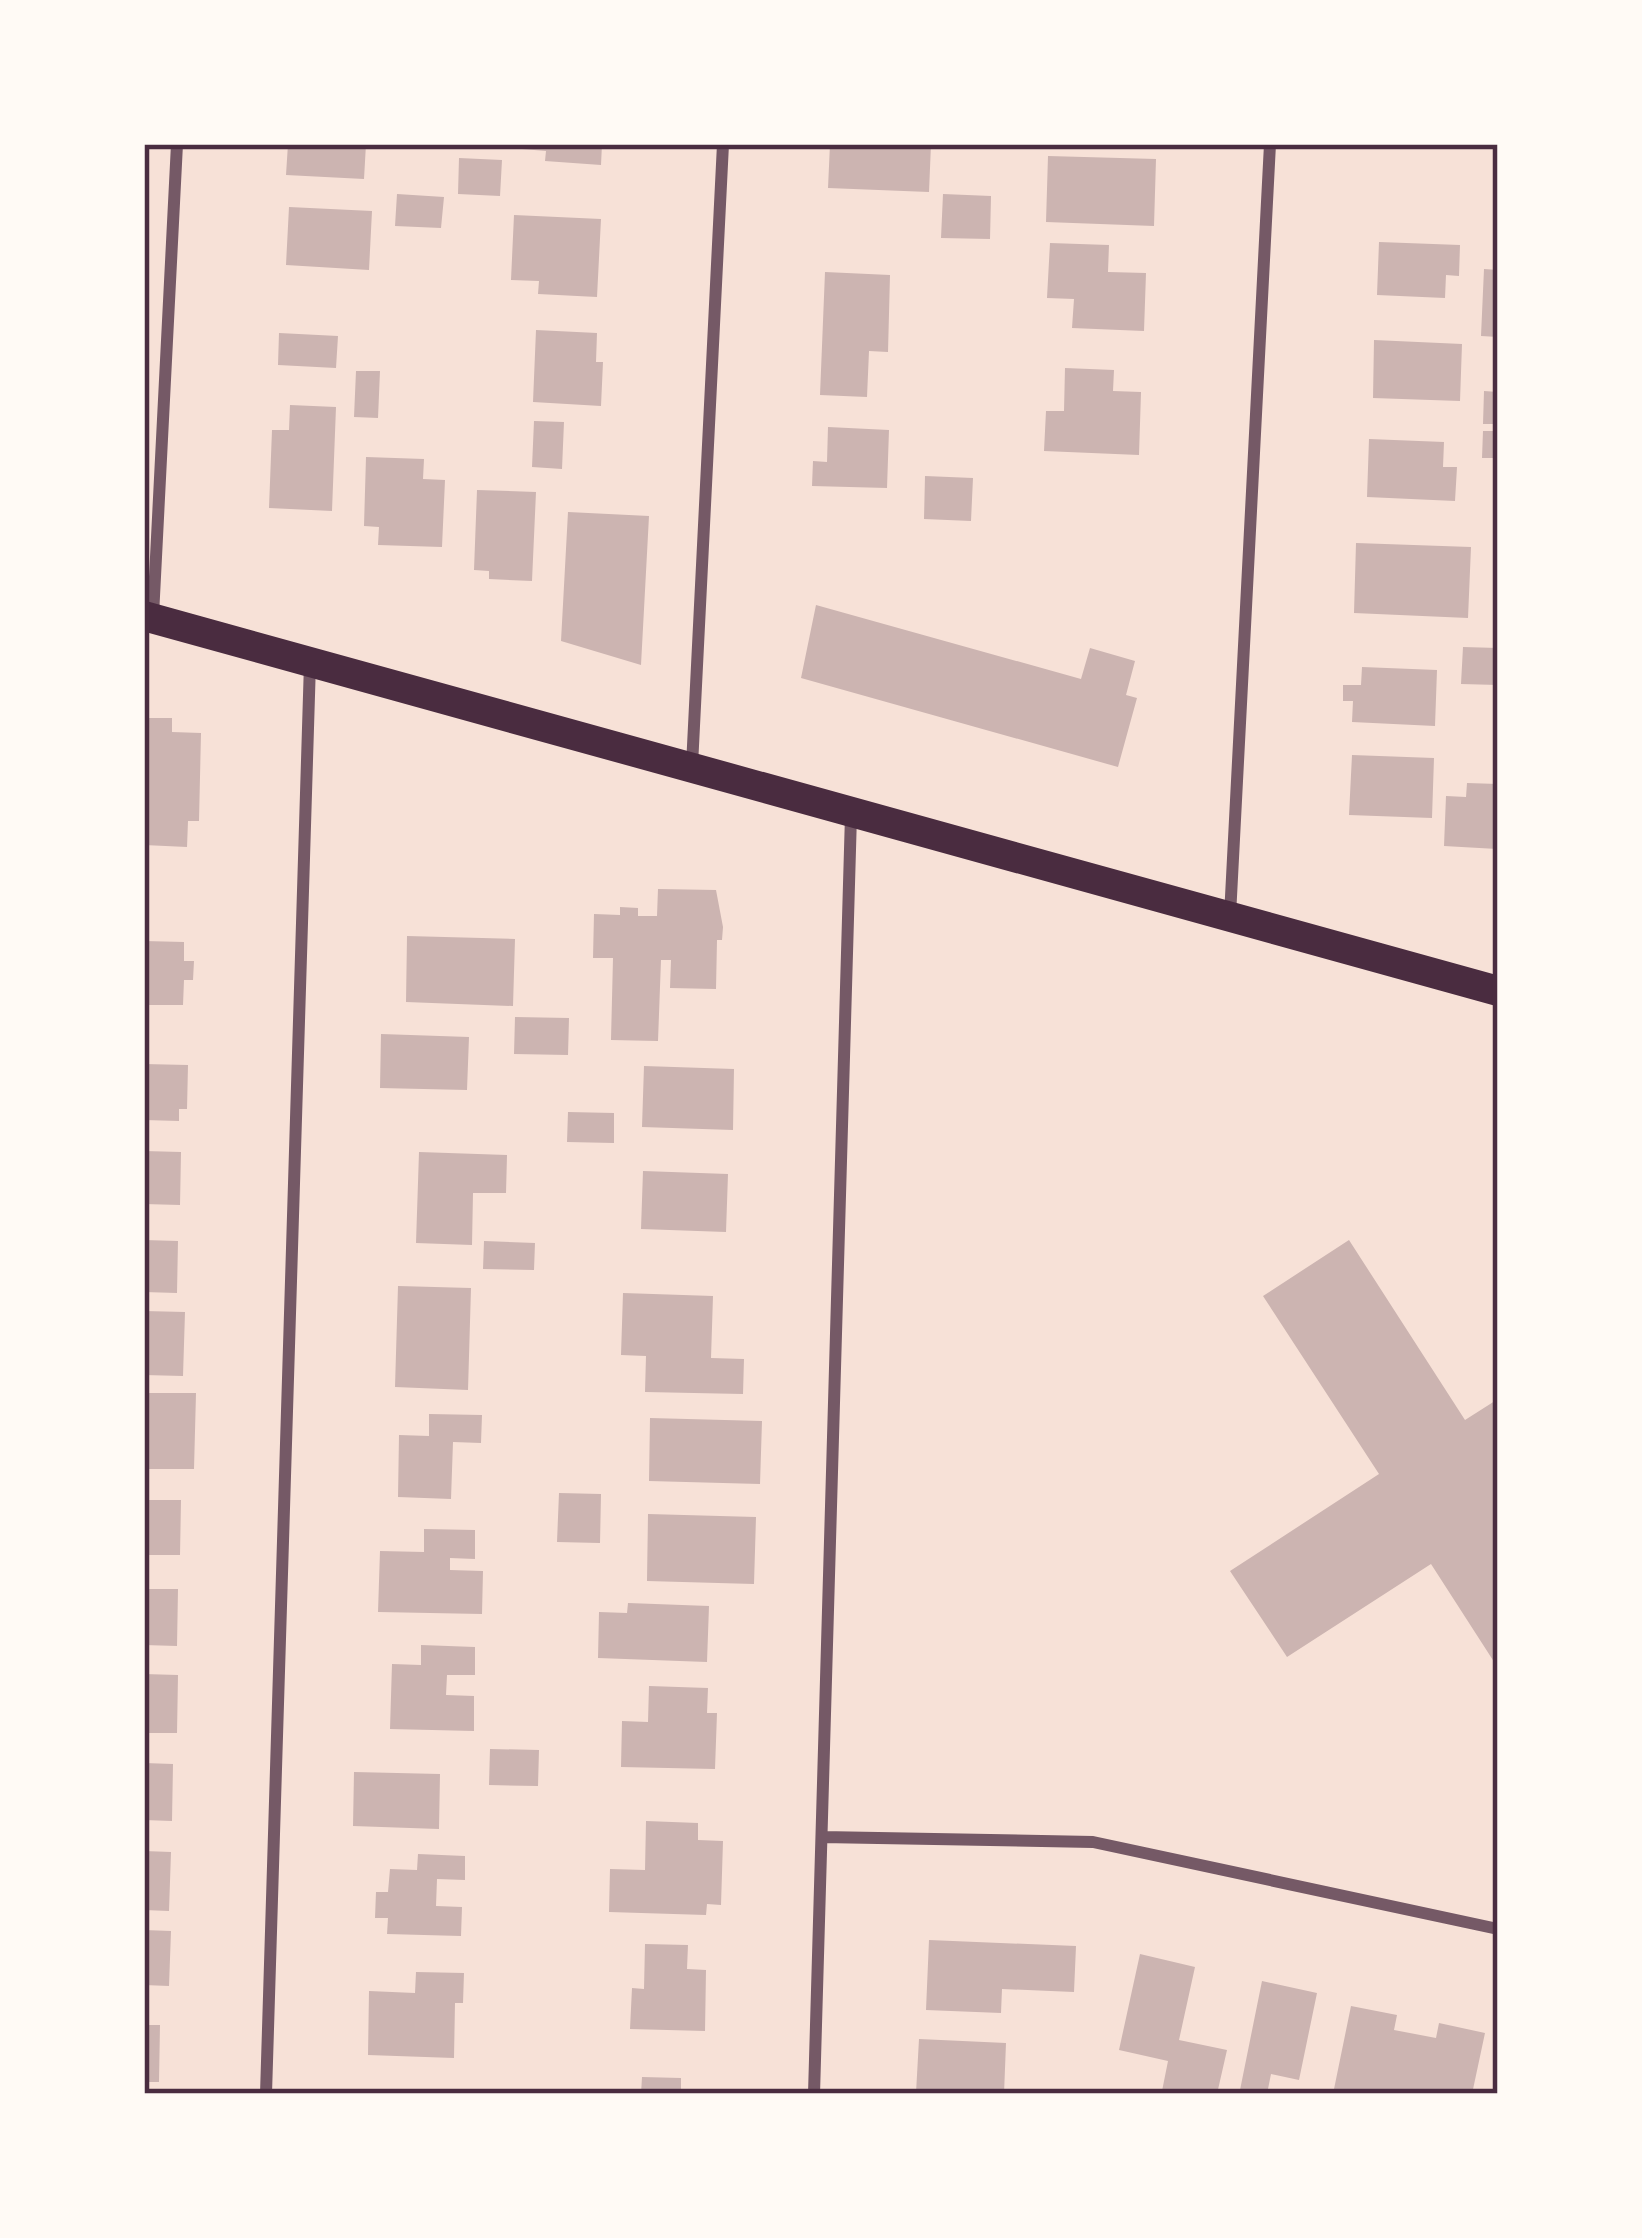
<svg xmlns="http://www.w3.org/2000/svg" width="1642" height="2238" viewBox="0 0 1642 2238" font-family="'Work Sans',sans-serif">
<rect width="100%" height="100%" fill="#f7e1d7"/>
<path fill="#ccb4b1" d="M288 144H366L364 179 286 175Z
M522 144H602L601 165 545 161 546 151 522 149Z
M830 144H931L929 192 828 188Z
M1048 156 1156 159 1154 226 1046 222Z
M459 158 502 160 500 196 458 194Z
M397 194 444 197 441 228 395 226Z
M943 194 991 196 990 239 941 238Z
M289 207 372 211 369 270 286 265Z
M514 215 601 219 597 297 538 294 539 281 511 280Z
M1379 242 1460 245 1459 276 1446 275 1445 298 1377 295Z
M1050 243 1109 245 1108 272 1146 273 1144 331 1072 328 1074 299 1047 298Z
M1484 269 1498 270V337L1481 336Z
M825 272 890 275 888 352 869 351 867 397 820 395Z
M536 330 597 333 596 362H603L601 406 533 402Z
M279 333 338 336 336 368 278 365Z
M1374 340 1462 344 1460 401 1373 398Z
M1065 368 1114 370 1113 391 1141 392 1139 455 1044 451 1046 411H1064Z
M356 371H380L378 418 354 417Z
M1484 391 1498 392V424H1483Z
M290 405 336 407 332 511 269 508 272 430H289Z
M534 421 564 422 562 469 532 467Z
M828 427 889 430 887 488 812 486 813 461 827 462Z
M1483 431H1498V458H1482Z
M1369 439 1444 442 1443 467H1457L1455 501 1367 497Z
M366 457 424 459 423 479 445 480 442 547 378 545 379 527 364 526Z
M925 476 973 478 971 521 924 519Z
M477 490 536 492 532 581 489 579V571L474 570Z
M568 512 649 516 641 665 561 641Z
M1356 543 1471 547 1468 618 1354 613Z
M816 605 1081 679 1090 648 1135 661 1126 695 1137 698 1118 767 801 678Z
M1463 647 1498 648V685L1461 684Z
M1362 667 1437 670 1435 726 1352 722 1353 701H1343V685H1361Z
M144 718H172V732L201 733 199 821H188L187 847 144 845Z
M1352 755 1434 758 1432 818 1349 815Z
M1467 783 1498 784 1497 849 1444 846 1446 796 1466 797Z
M658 889 716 890 723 927 722 940H717L716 989 670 988 671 960H661L658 1041 611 1040 613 958H593L594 914 620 915V907L638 908V916H657Z
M407 936 515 939 513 1006 406 1002Z
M144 941 184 942V961H194L193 980H184L183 1005H144Z
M515 1017 569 1018 568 1055 514 1054Z
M381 1034 469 1037 467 1090 380 1088Z
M144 1064 188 1065 187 1109H179V1121L144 1120Z
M644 1066 734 1069 733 1130 642 1127Z
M568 1112 614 1113V1143L567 1142Z
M144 1151 181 1152 180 1205 144 1204Z
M419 1152 507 1155 506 1193H473L472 1245 416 1243Z
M643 1171 728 1174 726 1232 641 1229Z
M144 1240 178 1241 177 1293 144 1292Z
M1349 1240 1465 1420 1498 1399V1668L1431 1564 1287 1657 1230 1571 1379 1474 1263 1296Z
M484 1241 535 1243 534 1270 483 1269Z
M398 1286 471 1288 468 1390 395 1387Z
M623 1293 713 1296 711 1358 744 1359 743 1394 645 1392 646 1356 621 1355Z
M144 1311 185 1312 183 1376 144 1375Z
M144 1393H196L194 1469H144Z
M429 1414 482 1415 481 1443 453 1442 451 1499 398 1497 399 1435 429 1436Z
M650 1418 762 1421 760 1484 649 1481Z
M559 1493 601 1494 600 1543 557 1542Z
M144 1500H181L180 1555H144Z
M648 1514 756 1517 754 1584 647 1581Z
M424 1529 475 1530V1559L450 1558V1570L483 1571 482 1614 378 1612 380 1551 424 1552Z
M144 1589H178L177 1646 144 1645Z
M628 1603 709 1606 707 1662 598 1658 599 1612 627 1613Z
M421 1645 475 1647V1675H447L446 1695 474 1696V1731L390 1729 392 1664 421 1665Z
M144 1674 178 1675 177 1733H144Z
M649 1686 708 1688 707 1713H717L715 1769 621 1767 622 1721 648 1722Z
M490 1749 539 1750 538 1786 489 1785Z
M144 1763 173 1764 172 1821 144 1820Z
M354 1772 440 1774 439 1829 353 1826Z
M646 1821 698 1823V1840L723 1841 721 1905 707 1904 706 1915 609 1912 610 1869 645 1870Z
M144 1851 171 1852 169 1911 144 1910Z
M418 1854 465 1856V1880L437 1879 436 1906 462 1907 461 1936 387 1934 388 1918H375L376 1892H388L390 1869 417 1870Z
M144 1930 171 1931 169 1986 144 1985Z
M929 1940 1076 1946 1074 1992 1002 1989 1001 2013 926 2010Z
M645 1944 688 1945 687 1969 706 1970 705 2031 630 2029 632 1988 644 1989Z
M1140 1954 1195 1967 1179 2040 1227 2050 1217 2094 1162 2091 1168 2061 1119 2050Z
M416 1972 464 1973 463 2003H455L454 2058 368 2055 369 1991 415 1993Z
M1262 1981 1317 1993 1299 2080 1271 2074 1267 2094H1257L1240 2090Z
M1351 2006 1397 2015 1394 2030 1436 2038 1439 2023 1485 2033 1472 2094H1333Z
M144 2025H160L159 2082H144Z
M919 2039 1006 2043 1004 2094 916 2093Z
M642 2077 681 2078V2094H641Z"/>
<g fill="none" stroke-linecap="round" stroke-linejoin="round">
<path stroke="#755966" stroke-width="12" d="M153 616 177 144
M692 766 723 144
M1230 916 1270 144
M822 1837 1093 1842 1498 1929
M266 2094 310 663
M814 2094 851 815"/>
<path stroke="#4a2c40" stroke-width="30" d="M144 616 1498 991"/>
</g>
<rect width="1642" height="2238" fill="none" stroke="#fffaf5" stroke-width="294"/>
<rect x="147" y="147" width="1348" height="1944" fill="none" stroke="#4a2c40" stroke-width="4.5"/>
</svg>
